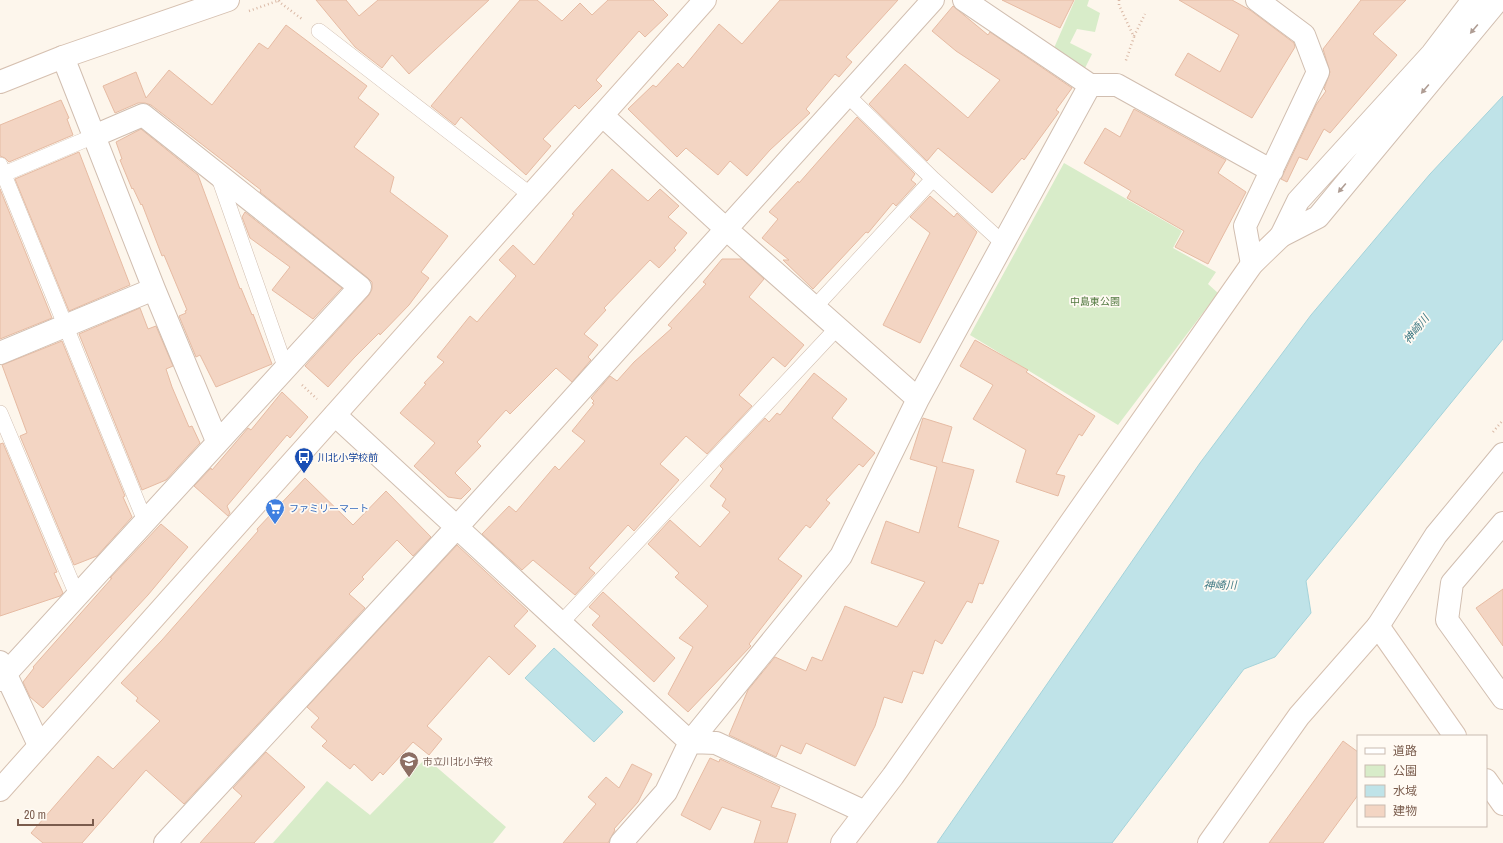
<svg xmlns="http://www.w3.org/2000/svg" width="1503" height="843" viewBox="0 0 1503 843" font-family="'Archivo Narrow','Noto Sans JP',sans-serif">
<rect width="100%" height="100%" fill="#fdf6ec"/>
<path fill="#d8ecc9" d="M1075 0H1089L1087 6 1100 13 1095 32 1077 29 1070 43 1092 54 1085 68 1054 48Z
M1064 163 1182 231 1173 248 1216 272 1208 284 1218 293 1118 425 970 335Z
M426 758 506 827 493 843H273L327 781 370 815Z"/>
<path fill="#bfe3e8" stroke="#a5d3da" d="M1503 96V339L1306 581 1311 613 1275 657 1244 669 1112 843H937L1200 463 1311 315 1430 174Z
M554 648 623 712 594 742 525 678Z"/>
<path fill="#f3d5c3" stroke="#e6bba3" d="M316 0H346L359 16 378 0H489L409 74 392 55 382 68 355 47Z
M520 0H537L562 21 580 3 592 15 608 0H653L668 15 645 37 639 31 596 80 602 86 579 109 575 105 543 139 551 146 526 175 461 117 455 125 431 106Z
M780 0H898L846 57 852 62 839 77 835 74 806 109 810 113 770 150 747 176 730 161 718 175 686 148 677 157 628 109 653 85 656 87 678 63 683 68 719 24 742 44Z
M1002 0H1074L1060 28Z
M1179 0H1232L1250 10 1294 43 1295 47 1252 118 1175 75 1188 53 1220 72 1239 35Z
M1361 0H1406L1373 34 1397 55 1330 133 1324 129 1307 160 1299 157 1287 182 1281 179 1316 105 1326 91 1324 89 1330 72 1323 49Z
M953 6 988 35 990 32 1072 88 1056 110 1059 112 1024 160 1022 158 992 193 938 148 927 161 869 104 905 64 968 118 1000 80 956 51 932 31Z
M286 25 367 86 358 98 379 114 354 147 394 177 390 192 448 236 421 272 429 278 409 305 380 335 379 333 354 358 328 387 305 366 369 295 372 289V282L368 278 260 192 261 190 151 105 145 103H138L115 113 103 86 136 72 146 98 169 70 212 105 259 43 268 49Z
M61 100 69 118 67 119 73 135 9 162 5 158 0 156V125Z
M1134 109 1226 160 1218 173 1246 192 1208 264 1175 247 1184 231 1127 198 1131 191 1084 163 1105 128 1120 137Z
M857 117 915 174 911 180 916 184 896 206 893 203 868 233 866 232 813 289 783 260H789L762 238 778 219 769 212 798 181 799 183Z
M141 129 198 175 240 289 241 288 252 315 253 314 272 364 216 387 200 355 196 357 179 316 186 313 185 311 187 310 164 255 162 256 142 204 141 205 133 188 132 189 120 160 122 159 116 142Z
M79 152 130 285 69 311 15 179Z
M612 169 648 201 660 189 679 206 668 217 687 233 674 248 676 250 659 268 650 260 604 308 606 310 584 334 598 345 588 357 591 360 572 382 556 368 510 414 506 410 477 442 481 446 455 473 471 489 461 499 448 497 414 466 435 443 400 413 426 384 424 383 444 362 437 357 470 316 477 322 516 276 499 260 513 245 534 265 574 215 572 214Z
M0 189 52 318 0 339Z
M930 196 954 217 957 213 977 232 920 343 883 325 930 233 910 217Z
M245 212 342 288 313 319 272 290 290 267 250 238 242 217Z
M722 259H742L764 279 749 297 804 345 785 367 773 357 739 395 752 406 707 454 686 436 660 464 679 480 634 531 628 525 589 568 595 573 575 595 533 560 522 570 482 534 509 506 516 512 555 466 559 470 585 441 572 431 594 404 592 403 594 401 591 398 610 376 617 381 634 362 672 328 668 325 706 284 703 282Z
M140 308 148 329 156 326 173 366 166 369 172 387 189 427 192 426 200 443 166 480 142 490 79 334Z
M975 340 1028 370 1026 372 1095 416 1082 436 1079 434 1056 474 1065 476 1058 496 1016 482 1026 450 973 419 993 385 960 366Z
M62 341 125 496 123 497 132 517 97 556 74 565 20 436 27 433 2 365Z
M814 373 847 399 832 418 875 453 863 467 859 464 826 500 830 503 810 528 806 525 778 559 802 576 749 644 751 646 688 712 668 694 693 647 679 638 708 606 675 577 679 573 648 544 670 520 700 547 730 512 722 506 726 499 710 486 723 469 720 466 765 418 769 422 777 413 780 415Z
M282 392 308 417 290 438 287 435 227 506 230 513 228 516 194 486 211 468 212 470 248 428 251 430Z
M923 418 952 427 942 462 974 470 958 527 999 541 983 584 979 583 972 603 967 601 942 644 935 640 923 674 913 671 902 703 884 697 875 726 855 766 806 743 801 754 781 745 776 757 729 735 748 690 775 657 806 671 812 657 822 661 845 606 897 627 925 582 871 563 886 521 919 533 937 467 910 459Z
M3 443 57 572 54 573 63 593 60 596 0 616V444Z
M305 478 353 525 386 491 431 537 413 556 397 540 362 577 364 579 349 594 365 608 184 804 146 770 82 843H43L31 833 98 756 113 769 160 721 136 701 138 698 121 683 162 640 258 531 257 529Z
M161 524 188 547 148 595 43 708 30 697 23 682 34 668 33 667 112 578H110Z
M457 545 528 611 514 626 536 646 509 675 489 656 427 726 442 739 429 755 413 742 383 775 380 772 372 781 354 764 350 769 322 746 327 741 311 727 319 718 307 707Z
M1503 589V646L1476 608Z
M603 592 675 658 654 682 592 625 600 616 589 607Z
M1343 741 1358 752V795L1323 843H1269Z
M266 752 305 787 254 843H200L242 796 233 788Z
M710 758 719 762 720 759 780 787 771 807 796 814 787 843H754L761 821 722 807 710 830 681 815Z
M632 764 652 774 638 802 614 829 615 830 608 843H563L596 804 588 797 606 777 619 788Z"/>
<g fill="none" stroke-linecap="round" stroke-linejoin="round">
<defs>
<path id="lane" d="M319 31 532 196
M847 95 933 179 1004 244
M0 165 145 521
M4 174 94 136
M218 175 286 369
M815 307 933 179
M0 413 77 595
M561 623 838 327"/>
<path id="street" d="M964 0 1090 85H1117L1272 171
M63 57 154 289 217 441
M603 116 726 229 918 399
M1281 236 1318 217 1498 0
M1281 236 1298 201 1432 54 1473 0
M1252 264 1245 226 1318 72 1304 35 1257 0
M0 353 154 289
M335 415 690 742 716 743 865 812
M1503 523 1452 583 1447 620 1503 698
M1378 626 1436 535 1503 454
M0 662 39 745
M0 680 360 287 143 115 94 136
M165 843 457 527 933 0
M621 843 666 792 690 742 841 556 918 399 1090 85"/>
<path id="secondary" d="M0 82 63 57 228 0
M1486 780 1503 804
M0 790 705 0
M842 843 893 776 1252 264 1281 236
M1209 843 1299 716 1378 626 1455 736"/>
</defs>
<use href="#lane" stroke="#d1beb0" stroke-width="16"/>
<use href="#street" stroke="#d1beb0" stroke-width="24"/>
<use href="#secondary" stroke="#d6c0b0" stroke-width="24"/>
<path stroke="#d9b8a5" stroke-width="2.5" stroke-dasharray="1 3" stroke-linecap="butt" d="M1119 0V5L1134 37 1125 63
M278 1 302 19
M249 11 280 0
M1134 36 1145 14
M302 385 317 399
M1493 432 1503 420"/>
<use href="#lane" stroke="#fff" stroke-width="15"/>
<use href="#street" stroke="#fff" stroke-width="22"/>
<use href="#secondary" stroke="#fff" stroke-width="22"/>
</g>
<defs><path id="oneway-solid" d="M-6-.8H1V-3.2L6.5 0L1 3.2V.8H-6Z"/></defs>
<g fill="#af9d94">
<use href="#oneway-solid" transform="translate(1474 29) rotate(130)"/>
<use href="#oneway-solid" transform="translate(1425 89) rotate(130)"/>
<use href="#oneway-solid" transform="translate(1342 188) rotate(130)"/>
</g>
<defs>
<symbol id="bus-pin" viewBox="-11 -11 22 30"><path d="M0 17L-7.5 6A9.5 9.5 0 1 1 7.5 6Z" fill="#1a4fb4" stroke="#fffaf3"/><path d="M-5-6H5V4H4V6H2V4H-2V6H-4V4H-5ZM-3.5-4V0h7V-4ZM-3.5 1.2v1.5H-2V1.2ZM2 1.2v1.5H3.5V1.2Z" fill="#fff"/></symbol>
<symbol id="supermarket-pin" viewBox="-11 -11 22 30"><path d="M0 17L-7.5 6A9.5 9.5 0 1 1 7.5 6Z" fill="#3f7fe0" stroke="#fffaf3"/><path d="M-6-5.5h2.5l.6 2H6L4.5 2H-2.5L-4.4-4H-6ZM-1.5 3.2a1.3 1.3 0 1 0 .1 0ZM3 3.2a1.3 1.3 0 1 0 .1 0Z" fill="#fff"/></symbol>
<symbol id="school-pin" viewBox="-11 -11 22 30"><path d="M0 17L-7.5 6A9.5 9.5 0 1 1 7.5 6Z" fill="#8d6e63" stroke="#fffaf3"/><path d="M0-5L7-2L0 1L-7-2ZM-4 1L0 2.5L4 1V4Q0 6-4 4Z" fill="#fff"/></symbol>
</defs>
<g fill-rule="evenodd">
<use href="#bus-pin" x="293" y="446" width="22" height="30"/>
<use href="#supermarket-pin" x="264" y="497" width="22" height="30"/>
<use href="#school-pin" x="398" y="750" width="22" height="30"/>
</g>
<g text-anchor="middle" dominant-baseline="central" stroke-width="3.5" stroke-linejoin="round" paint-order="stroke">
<g font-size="10" fill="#537a41" stroke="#fffaf3">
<text x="1095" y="301">中島東公園</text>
</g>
<g font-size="10" fill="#164399" stroke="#fffaf3" text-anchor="start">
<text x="318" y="457">川北小学校前</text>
</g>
<g font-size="10" fill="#366cbe" stroke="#fffaf3" text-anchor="start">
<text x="289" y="508">ファミリーマート</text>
</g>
<g font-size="10" fill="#785e54" stroke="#fffaf3" text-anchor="start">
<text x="423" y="761">市立川北小学校</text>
</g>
<g font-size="11" font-style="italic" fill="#437c86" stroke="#fffaf3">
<text transform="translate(1416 329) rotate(-51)">神崎川</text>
<text x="1220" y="585">神崎川</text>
</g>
</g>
<rect x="1357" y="735" width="130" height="92" fill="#fffaf3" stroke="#cabbb1"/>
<rect x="1365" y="748" width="20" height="6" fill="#ffffff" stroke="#cabbb1"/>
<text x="1393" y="755" font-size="12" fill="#7a5c4d">道路</text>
<rect x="1365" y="765" width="20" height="12" fill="#d8ecc9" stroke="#cabbb1"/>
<text x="1393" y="775" font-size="12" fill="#7a5c4d">公園</text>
<rect x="1365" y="785" width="20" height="12" fill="#bfe3e8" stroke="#cabbb1"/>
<text x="1393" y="795" font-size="12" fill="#7a5c4d">水域</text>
<rect x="1365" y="805" width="20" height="12" fill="#f3d5c3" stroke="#cabbb1"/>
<text x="1393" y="815" font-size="12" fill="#7a5c4d">建物</text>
<path d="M18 819v6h75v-6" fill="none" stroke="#7a5c4d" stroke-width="2"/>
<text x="24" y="819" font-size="12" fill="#7a5c4d" stroke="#fffaf3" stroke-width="3" paint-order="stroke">20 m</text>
</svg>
